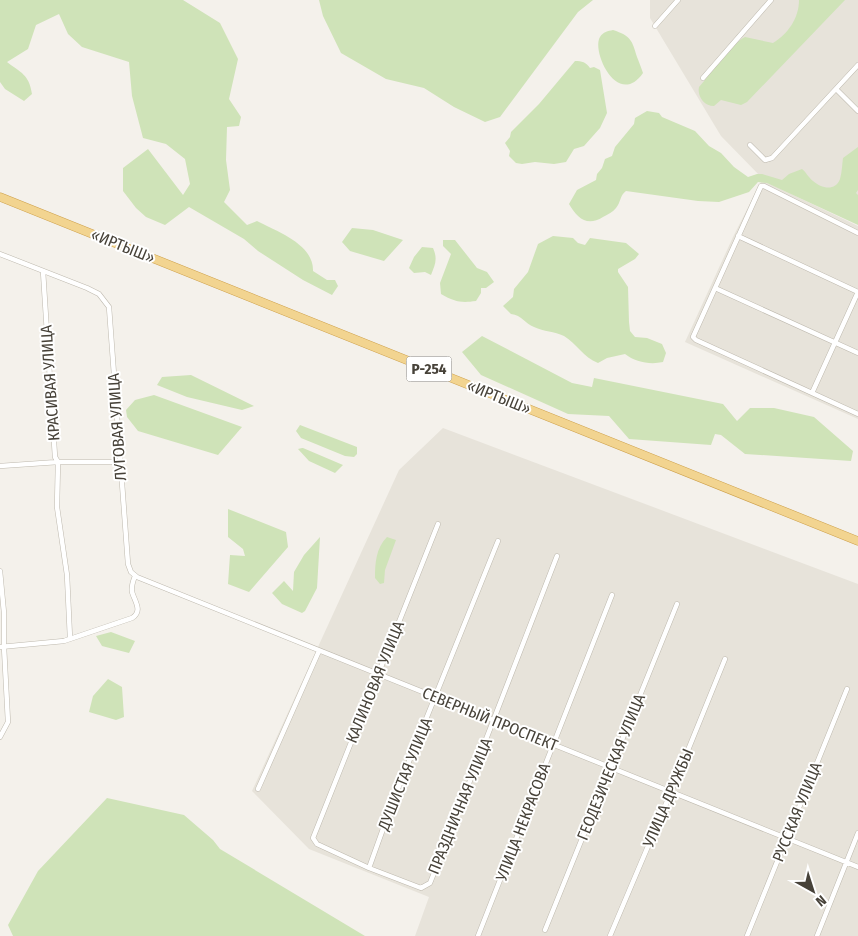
<svg xmlns="http://www.w3.org/2000/svg" width="858" height="936" viewBox="0 0 858 936" font-family="'Fira Sans Condensed',sans-serif">
<rect width="100%" height="100%" fill="#f4f1eb"/>
<path fill="#e7e3da" d="M650 0H858V198L762 178 721 136 650 18Z
M762 180 858 226V419L685 342 733 237Z
M443 428 858 584V936H415L429 897 309 849 252 791 399 470Z"/>
<path fill="#cfe3b8" d="M0 0H183L220 23 238 59 229 99 241 117 239 126 227 127 226 160 230 190 224 202 247 225 257 221C276 231 314 244 313 271L327 280H335L338 286 332 295 303 280 258 251 244 239 189 207 165 225 146 217 136 208 123 191V168L148 149 183 195 190 184 185 159 166 144 143 138 132 96 129 62 82 47 68 34 59 14 36 25 28 49 7 62C21 73 29 74 32 94L24 101 5 89 0 82Z
M319 0H593L578 12 500 117 485 122 454 107 424 88 386 79 341 53 323 16Z
M799 0H845L747 102 741 105 721 100 714 106C704 106 697 96 699 87 709 76 733 42 745 37L773 43C788 34 799 18 799 0Z
M613 30C631 36 632 40 637 57 639 62 641 67 643 73 618 109 591 51 600 37 603 32 608 31 613 30Z
M575 61C582 61 586 62 590 68L594 67 600 70 607 113 600 128 584 146 574 149 566 162 554 164 535 162 522 164 516 163 509 156 510 151 505 143 510 137 511 132 539 104Z
M647 111 659 113 662 117 695 131 709 146 721 153 734 167 748 177 757 174H762L782 180 789 174 802 169C806 172 808 177 813 181 821 188 835 192 840 179 842 172 842 165 843 158L858 147V190L856 193 858 195V225L767 183 758 182 749 192 719 202 698 201 626 191C620 195 621 202 616 208 613 212 608 214 603 217 587 227 577 218 569 204L577 190 596 180 597 174 602 168 605 159 612 156 615 147 634 124 635 118Z
M352 228 373 230 403 240 384 261 350 251 342 242Z
M553 236 573 238 578 243 585 245 590 238 626 243 639 254 635 259 618 269V272L628 287 629 322 630 331 635 337 647 338 662 344 666 353 663 362C650 365 635 362 625 354L607 358 598 363C583 357 577 344 564 336 554 331 544 332 534 327 525 324 522 315 511 314L503 306 513 297 514 289 528 272 538 244Z
M443 240H455L477 268 487 272 494 282 486 288H481V293L476 301C461 303 455 302 441 294L440 283 451 254 443 246Z
M422 247 433 248C438 259 435 265 431 275L425 272 414 273 409 268 414 257Z
M482 336 572 383 592 387 594 378 723 404 737 421 750 408H774L814 417 853 451 851 461 745 454 721 435 715 434 711 445 629 439 609 416 568 414 481 375 462 352Z
M191 375 254 406 242 410 187 397 157 385 162 377Z
M154 395 242 427 218 455 138 431 127 417 126 410 135 400Z
M300 425 357 447V454L354 457 345 456 301 438 296 431Z
M302 448H303L343 465 335 473 309 461 298 449Z
M228 509 286 532 288 547 249 592 228 584 230 555 245 556 243 549 228 537Z
M320 537 317 588 305 611 302 613 282 604 272 593 284 581 293 591 294 572 304 555Z
M387 537 396 540 385 570 384 583 380 584 375 578C375 563 376 548 387 537Z
M111 632 135 641 129 653 102 646 96 636Z
M108 679 122 687 124 717 116 720 89 712 93 696Z
M107 798 184 815 213 840 220 849 365 936H13L8 925 38 871Z"/>
<g fill="none" stroke-linecap="round" stroke-linejoin="round">
<defs>
<path id="minor" d="M655 26 678 0
M703 78 771 0
M836 89 858 111
M750 145 765 160 772 158 858 65
M858 233 764 186H761L693 337 696 340 858 414
M738 236 858 292 812 393
M0 254 87 288 99 294 109 307 128 564 131 572 137 577 858 867
M43 271 55 457 58 462H120
M715 288 858 353
M0 466 58 462 57 507 67 575 70 638
M438 524 313 838 317 844 369 868 421 888 430 883 442 853 557 556
M0 571 4 613V647L8 722 0 737
M0 647 64 641 132 618C143 611 135 602 132 592 131 586 133 581 135 576
M258 789 319 651
M369 868 393 801 498 541
M545 930 677 604
M478 936 612 595
M610 936 671 792 725 659
M747 936 847 689
M817 936 858 833"/>
<path id="trunk" d="M0 197 858 541"/>
</defs>
<use href="#minor" stroke="#beb9ae" stroke-width="5.5"/>
<use href="#trunk" stroke="#cda04b" stroke-width="9"/>
<use href="#minor" stroke="#fff" stroke-width="4.5"/>
<use href="#trunk" stroke="#f2d490" stroke-width="8"/>
</g>
<g text-anchor="middle" dominant-baseline="central" stroke-width="4" stroke-linejoin="round" paint-order="stroke">
<rect fill="#fff" stroke="#7e7b74" stroke-width="1" x="406.5" y="356.5" width="45" height="25" rx="4"/>
<g font-size="15" font-weight="bold" fill="#474239">
<text x="429" y="369">Р-254</text>
</g>
<g font-size="16" fill="#474239" stroke="#fff">
<text transform="translate(123 246) rotate(22)">«ИРТЫШ»</text>
<text transform="translate(50 383) rotate(-94)">КРАСИВАЯ УЛИЦА</text>
<text transform="translate(499 397) rotate(22)">«ИРТЫШ»</text>
<text transform="translate(117 427) rotate(-94)">ЛУГОВАЯ УЛИЦА</text>
<text transform="translate(375 682) rotate(-68)">КАЛИНОВАЯ УЛИЦА</text>
<text transform="translate(490 719) rotate(22)">СЕВЕРНЫЙ ПРОСПЕКТ</text>
<text transform="translate(611 767) rotate(-68)">ГЕОДЕЗИЧЕСКАЯ УЛИЦА</text>
<text transform="translate(405 774) rotate(-68)">ДУШИСТАЯ УЛИЦА</text>
<text transform="translate(668 798) rotate(-67)">УЛИЦА ДРУЖБЫ</text>
<text transform="translate(460 806) rotate(-68)">ПРАЗДНИЧНАЯ УЛИЦА</text>
<text transform="translate(797 812) rotate(-68)">РУССКАЯ УЛИЦА</text>
<text transform="translate(523 822) rotate(-69)">УЛИЦА НЕКРАСОВА</text>
</g>
</g>
<g transform="translate(813 891) rotate(141)" stroke="#ffffff" stroke-width="4" paint-order="stroke">
<path d="M0-4L9 19L0 12L-9 19Z" fill="#474239"/>
<text y="-8" font-size="14" font-weight="bold" text-anchor="middle" fill="#474239">N</text>
</g>
</svg>
